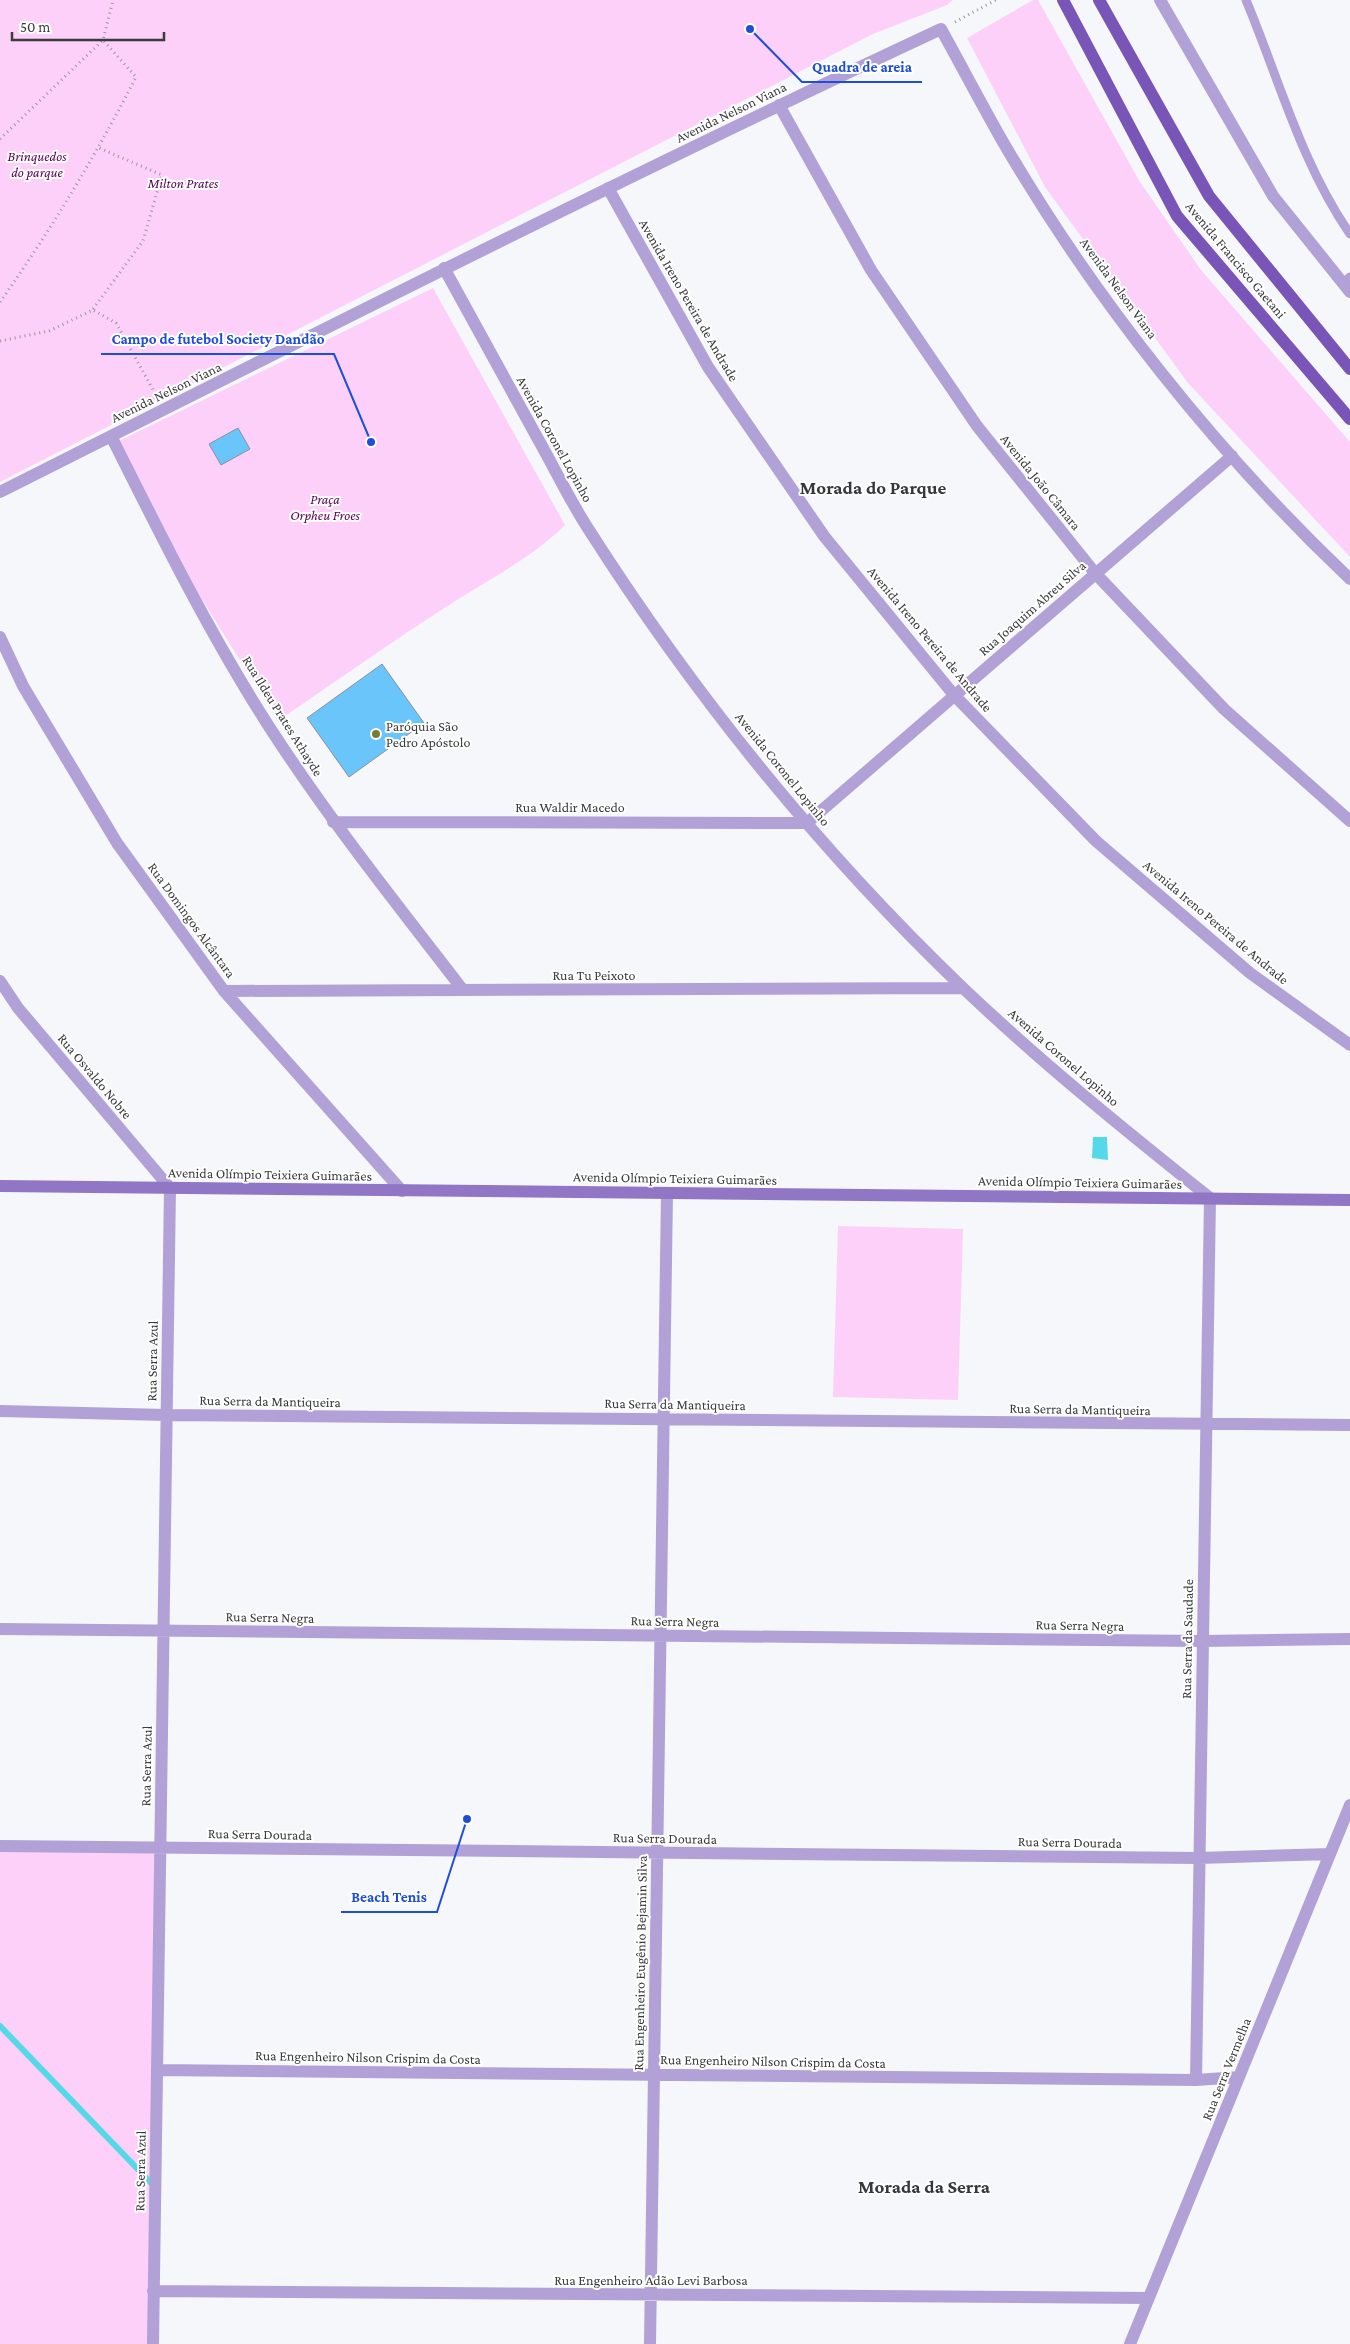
<svg xmlns="http://www.w3.org/2000/svg" width="1350" height="2344" viewBox="0 0 1350 2344" font-family="'Crimson Pro',serif">
<rect width="100%" height="100%" fill="#f5f7fb"/>
<path fill="#fdd0f9" d="M0 0H953L947 5 873 34 0 482Z
M1033 0H1038L1140 182 1201 270 1350 442V557L1188 383 1045 187 967 38Z
M433 288 565 525C533 557 490 579 452 603 393 641 336 681 278 721L188 577 119 441Z
M838 1226 963 1229 958 1400 833 1397Z
M0 1846 160 1848 152 2344H0Z"/>
<path fill="#55d8e8" d="M1093 1137H1107L1108 1160 1092 1158Z"/>
<g fill="none" stroke-linecap="round" stroke-linejoin="round">
<path stroke="#55d8e8" stroke-width="6" d="M0 2026 154 2186"/>
</g>
<path fill="#6ac5fa" stroke="#8e9295" d="M238 428 250 449 221 465 209 444Z
M382 664 424 723 349 777 307 718Z"/>
<g fill="none" stroke-linecap="round" stroke-linejoin="round">
<path stroke="#98999c" stroke-width="3" stroke-dasharray="1 4" stroke-linecap="butt" d="M955 22 996 0
M0 139 103 40 113 0
M0 302C51 230 96 155 136 77L103 40
M93 309 143 241 162 175 99 148
M0 341 49 331 93 310 116 323 157 397"/>
<path stroke="#b1a1d7" stroke-width="9" d="M1246 0C1279 79 1301 163 1350 234
M1342 284 1350 277"/>
<path stroke="#b1a1d7" stroke-width="12" d="M1160 0 1273 196 1350 292
M779 105 871 270 977 426 1095 573 1224 709 1350 821
M608 188 708 367 824 536 954 695 1096 841 1250 973 1350 1045
M444 268C475 325 507 382 538 439 555 469 570 501 589 530 695 696 821 852 963 988 1042 1063 1126 1131 1210 1198L1196 2080
M111 436C160 534 209 633 268 725 328 818 396 903 463 990
M0 492C312 335 624 177 941 29 962 67 982 105 1003 142 1095 300 1217 453 1350 579
M0 637 23 686 117 843 224 991 402 1191
M333 822 807 823 1232 456
M0 981 18 1008 170 1188 153 2344
M224 991 963 988
M0 1411 166 1415 1350 1425
M0 1629 1202 1641 1350 1639
M0 1846 1199 1858 1330 1854
M157 2070 1196 2080 1239 2077
M153 2291 1148 2298
M650 2344 667 1193
M1130 2344 1350 1805"/>
<path stroke="#9076c5" stroke-width="12" d="M0 1186 1350 1200"/>
<path stroke="#7855b7" stroke-width="12" d="M1063 0 1177 216 1350 419
M1099 0 1209 196 1350 369"/>
</g>
<circle fill="#767e29" stroke="#fff" stroke-width="2" cx="376" cy="734" r="5"/>
<g text-anchor="middle" dominant-baseline="central" stroke-width="4" stroke-linejoin="round" paint-order="stroke">
<g font-size="14" fill="#3a3b3d" stroke="#fff">
<text transform="translate(731 112) rotate(-26)">Avenida Nelson Viana</text>
<text transform="translate(1236 260) rotate(50)">Avenida Francisco Gaetani</text>
<text transform="translate(1119 288) rotate(54)">Avenida Nelson Viana</text>
<text transform="translate(689 300) rotate(60)">Avenida Ireno Pereira de Andrade</text>
<text transform="translate(166 392) rotate(-26)">Avenida Nelson Viana</text>
<text transform="translate(555 439) rotate(61)">Avenida Coronel Lopinho</text>
<text transform="translate(1041 482) rotate(51)">Avenida João Câmara</text>
<text transform="translate(1032 608) rotate(-41)">Rua Joaquim Abreu Silva</text>
<text transform="translate(930 639) rotate(50)">Avenida Ireno Pereira de Andrade</text>
<text transform="translate(283 716) rotate(58)">Rua Ildeu Prates Athayde</text>
<text transform="translate(783 769) rotate(51)">Avenida Coronel Lopinho</text>
<text x="570" y="807">Rua Waldir Macedo</text>
<text transform="translate(192 920) rotate(54)">Rua Domingos Alcântara</text>
<text transform="translate(1216 922) rotate(40)">Avenida Ireno Pereira de Andrade</text>
<text x="594" y="975">Rua Tu Peixoto</text>
<text transform="translate(1064 1057) rotate(41)">Avenida Coronel Lopinho</text>
<text transform="translate(95 1076) rotate(50)">Rua Osvaldo Nobre</text>
<text transform="translate(270 1174) rotate(1)">Avenida Olímpio Teixiera Guimarães</text>
<text transform="translate(675 1178) rotate(1)">Avenida Olímpio Teixiera Guimarães</text>
<text transform="translate(1080 1182) rotate(1)">Avenida Olímpio Teixiera Guimarães</text>
<text transform="translate(152 1361) rotate(-89)">Rua Serra Azul</text>
<text transform="translate(270 1401) rotate(1)">Rua Serra da Mantiqueira</text>
<text transform="translate(675 1404) rotate(1)">Rua Serra da Mantiqueira</text>
<text transform="translate(1080 1409) rotate(1)">Rua Serra da Mantiqueira</text>
<text transform="translate(270 1617) rotate(1)">Rua Serra Negra</text>
<text transform="translate(675 1621) rotate(1)">Rua Serra Negra</text>
<text transform="translate(1080 1625) rotate(1)">Rua Serra Negra</text>
<text transform="translate(1187 1639) rotate(-89)">Rua Serra da Saudade</text>
<text transform="translate(146 1766) rotate(-89)">Rua Serra Azul</text>
<text transform="translate(260 1834) rotate(1)">Rua Serra Dourada</text>
<text transform="translate(665 1838) rotate(1)">Rua Serra Dourada</text>
<text transform="translate(1070 1842) rotate(1)">Rua Serra Dourada</text>
<text transform="translate(640 1963) rotate(-89)">Rua Engenheiro Eugênio Bejamin Silva</text>
<text transform="translate(368 2057) rotate(1)">Rua Engenheiro Nilson Crispim da Costa</text>
<text transform="translate(773 2061) rotate(1)">Rua Engenheiro Nilson Crispim da Costa</text>
<text transform="translate(1226 2069) rotate(-68)">Rua Serra Vermelha</text>
<text transform="translate(140 2171) rotate(-89)">Rua Serra Azul</text>
<text x="651" y="2280">Rua Engenheiro Adão Levi Barbosa</text>
</g>
<g font-size="14" font-style="italic" fill="#570257" stroke="#fff">
<text x="37" y="156">Brinquedos<tspan x="37" dy="16">do parque</tspan></text>
<text x="183" y="183">Milton Prates</text>
<text x="325" y="499">Praça<tspan x="325" dy="16">Orpheu Froes</tspan></text>
</g>
<g font-size="14" fill="#3a3b3d" stroke="#fff" text-anchor="start">
<text x="386" y="726">Paróquia São<tspan x="386" dy="16">Pedro Apóstolo</tspan></text>
</g>
<g font-size="19" font-weight="bold" fill="#36373b" stroke="#fff">
<text x="873" y="487">Morada do Parque</text>
<text x="924" y="2186">Morada da Serra</text>
</g>
</g>
<path fill="none" stroke="#1d4ed8" stroke-width="2" d="M750 29L802 82H922M371 442L334 354H101M467 1819L437 1912H341"/>
<g fill="#1d4ed8" stroke="#fff" stroke-width="2">
<circle cx="750" cy="29" r="5"/>
<circle cx="371" cy="442" r="5"/>
<circle cx="467" cy="1819" r="5"/>
</g>
<g font-size="15" text-anchor="middle" font-weight="bold" fill="#1d4ed8" stroke="#fff" stroke-width="4" stroke-linejoin="round" paint-order="stroke">
<text x="862" y="72">Quadra de areia</text>
<text x="218" y="344">Campo de futebol Society Dandão</text>
<text x="389" y="1902">Beach Tenis</text>
</g>
<path d="M12 32v8h152v-8" fill="none" stroke="#3a3b3d" stroke-width="2.5"/>
<text x="20" y="32" font-size="15" fill="#3a3b3d" stroke="#ffffff" stroke-width="4" paint-order="stroke">50 m</text>
</svg>
